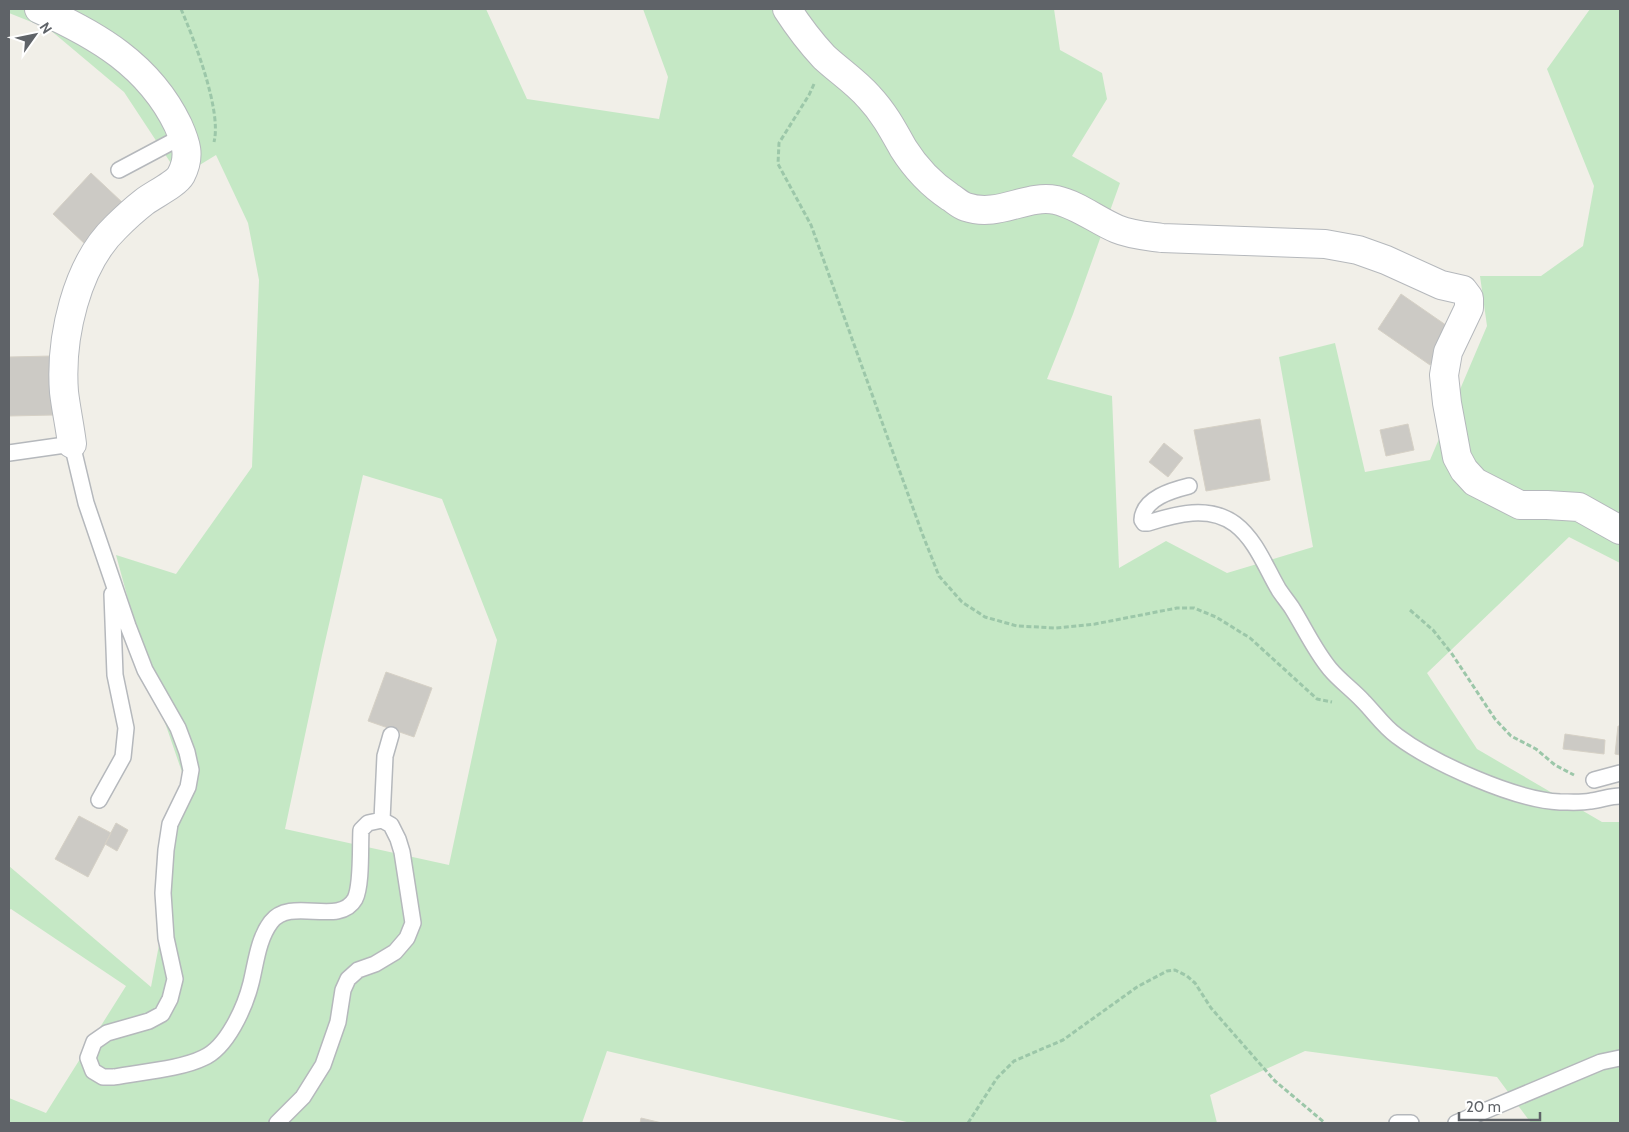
<svg xmlns="http://www.w3.org/2000/svg" width="1629" height="1132" viewBox="0 0 1629 1132" font-family="Cabin,sans-serif">
<rect width="100%" height="100%" fill="#f1efe8"/>
<path fill="#c5e8c5" fill-rule="evenodd" d="M9 9H486L527 99 659 119 668 77 643 9H1054L1060 50 1102 73 1107 99 1072 156 1120 183 1073 314 1047 379 1112 396 1119 568 1166 541 1227 573 1313 547 1279 357 1335 343 1365 472 1430 460 1487 326 1480 276H1541L1583 246 1594 186 1547 69 1590 9H1620V563L1569 537 1427 673 1477 749 1602 822H1620V1123H1531L1497 1077 1305 1051 1210 1095 1217 1123H911L607 1051 582 1123H9V1098L46 1113 126 986 11 909 9 910V866L151 987 163 924 184 778 149 676 116 555 176 574 252 467 259 280 248 223 216 155 180 177 124 92 49 29 9 13ZM363 475 442 499 497 640 449 865 285 829 322 655Z"/>
<path fill="#cccac5" stroke="#d6d1c6" d="M91 173 124 204 86 245 53 214Z
M1401 294 1453 330 1430 365 1378 329Z
M52 356 54 415 9 416V357Z
M1260 419 1270 480 1206 491 1194 430Z
M1408 424 1414 450 1386 456 1380 430Z
M1164 443 1183 458 1168 477 1149 462Z
M386 672 432 688 414 737 368 721Z
M1618 726H1620V755L1615 754Z
M1565 734 1605 740 1604 754 1563 749Z
M79 816 111 833 88 877 55 859Z
M116 823 128 830 117 851 105 844Z
M641 1118 662 1123H640Z"/>
<g fill="none" stroke-linecap="round" stroke-linejoin="round">
<defs>
<path id="service" d="M119 170 183 136
M9 453 72 444 86 503 128 626 145 670 178 728 187 752 191 770 188 787 170 824 166 850 163 893 166 938 175 979 170 999 162 1014 149 1021 107 1033 94 1042 88 1058 93 1071 103 1077H114C140 1072 181 1069 203 1058 227 1048 245 1007 251 983 256 963 258 939 271 922 291 896 339 927 355 899 362 885 360 847 361 830L368 823 382 820 391 825 398 839 402 852 413 923 407 938 395 952 375 964 358 970 348 979 343 990 338 1022 323 1065 303 1097 277 1123
M1189 486C1173 490 1143 498 1142 520L1144 523H1148C1176 514 1209 505 1235 524 1256 540 1266 568 1279 590 1283 596 1288 602 1292 608 1305 629 1315 651 1330 669 1340 681 1353 690 1363 701 1374 712 1384 727 1397 736 1433 763 1515 800 1560 802 1570 802 1581 803 1591 801 1601 800 1610 796 1620 796
M1594 780 1620 773
M99 800 123 757 126 728 115 675 112 594
M382 820 385 756 391 735
M1397 1123H1411
M1456 1123 1601 1062 1620 1058"/>
<path id="minor" d="M39 9C97 35 149 65 178 125 186 143 191 156 181 175 176 184 153 195 144 202 135 209 125 218 116 227 76 265 60 338 64 392 66 409 70 427 72 444
M787 9C798 26 810 42 824 57 839 71 856 82 869 97 884 113 893 130 903 148 915 167 932 185 950 197 955 200 960 205 966 207 999 218 1026 194 1056 200 1078 205 1096 220 1117 229 1131 235 1147 236 1162 238L1325 244 1358 250 1386 260 1441 285 1463 290 1469 298V308L1448 352 1444 375 1447 403 1457 457 1464 470 1475 482 1520 505H1547L1579 507 1620 530"/>
</defs>
<use href="#service" stroke="#b5b8bc" stroke-width="18"/>
<use href="#minor" stroke="#b5b8bc" stroke-width="30"/>
<path stroke="#9cc7a9" stroke-width="3" stroke-dasharray="5 2.5" stroke-linecap="butt" d="M181 9C194 39 222 111 214 142
M814 84 809 95 779 143 778 164 811 225 922 533 939 576 962 602 985 617 1017 626 1056 628 1095 624 1177 608H1194L1216 617 1250 638 1317 699 1332 702
M1410 610 1433 630 1452 654 1495 719 1511 736 1536 749 1555 765 1574 775
M968 1123 997 1078 1014 1061 1063 1040 1137 987 1167 971 1175 970 1187 976 1195 983 1211 1008 1275 1081 1325 1123"/>
<use href="#service" stroke="#fff" stroke-width="15"/>
<use href="#minor" stroke="#fff" stroke-width="28"/>
</g>
<rect width="1629" height="1132" fill="none" stroke="#5f6368" stroke-width="20"/>
<g transform="translate(35 35) rotate(57)" stroke="#ffffff" stroke-width="4" paint-order="stroke">
<path d="M0-4L9 19L0 12L-9 19Z" fill="#5f6368"/>
<text y="-8" font-size="14" font-weight="bold" text-anchor="middle" fill="#5f6368">N</text>
</g>
<path d="M1459 1112v8h81v-8" fill="none" stroke="#5f6368" stroke-width="2.5"/>
<text x="1466" y="1112" font-size="15" fill="#5f6368" stroke="#ffffff" stroke-width="4" paint-order="stroke">20 m</text>
</svg>
